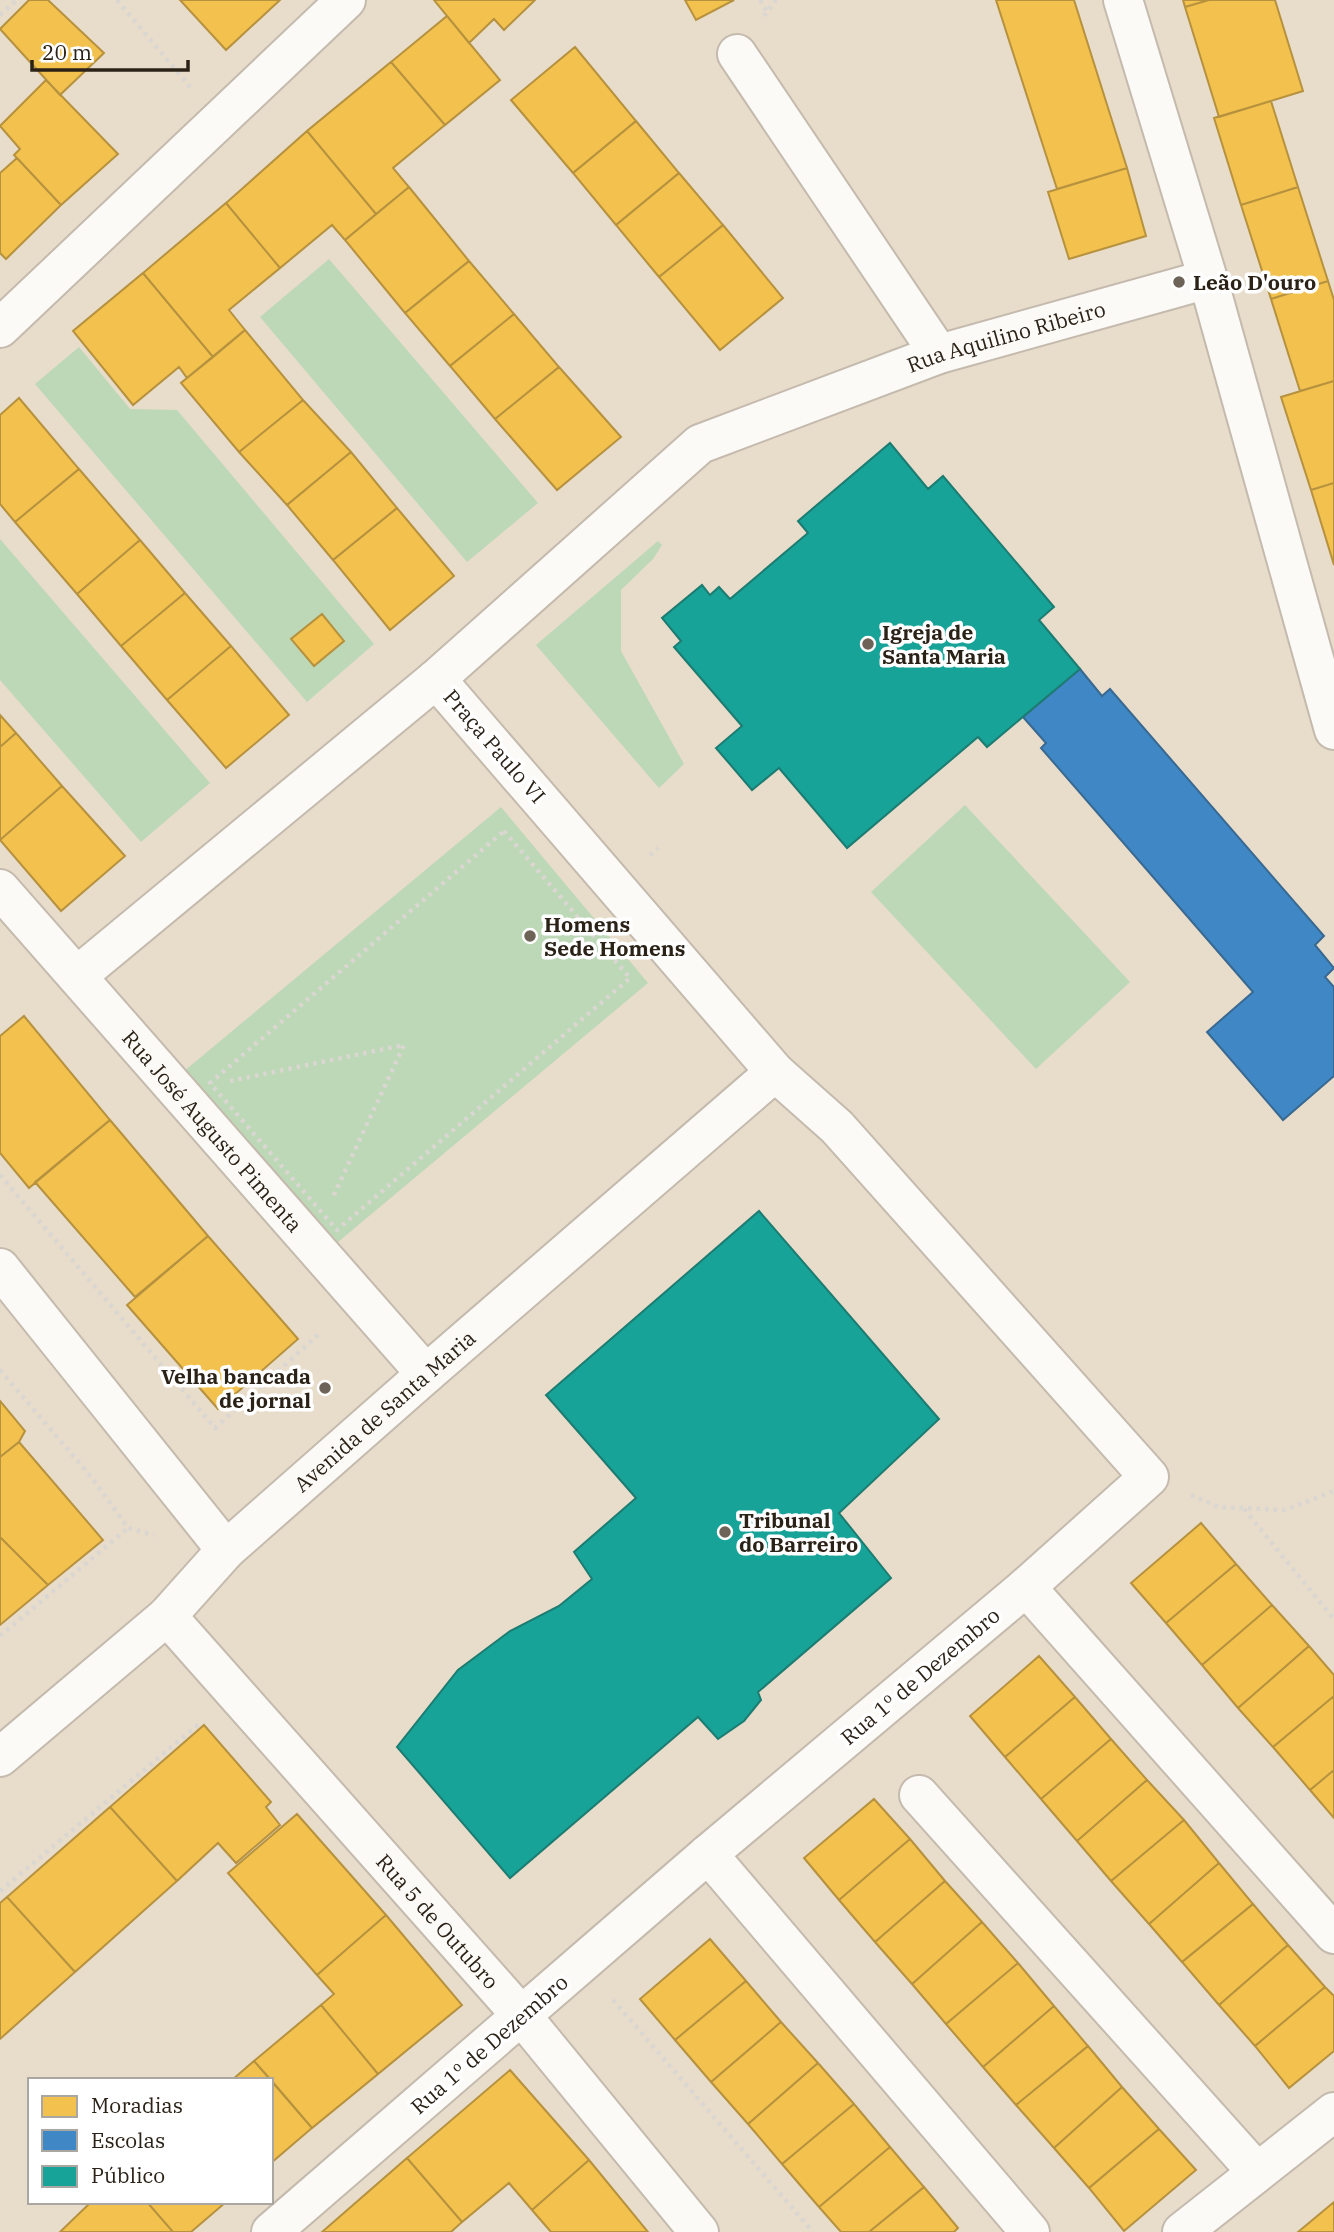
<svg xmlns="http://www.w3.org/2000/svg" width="1334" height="2232" viewBox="0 0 1334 2232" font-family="'IBM Plex Serif',serif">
<rect width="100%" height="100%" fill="#e8dccb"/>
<path fill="#bdd8b6" d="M329 259 538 503 467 562 260 317Z
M79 347 130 409 177 410 374 644 307 702 35 384Z
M0 539 210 783 141 842 0 680Z
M658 541 662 545 653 559 621 590V651L684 764 659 788 536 645Z
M965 805 1130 982 1036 1069 871 892Z
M501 807 648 983 338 1242 183 1072Z"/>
<path fill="#f2c14e" stroke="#b6913e" stroke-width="2" d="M29 0H48L104 53 60 95 0 29Z
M180 0H280L226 50Z
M434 0H535L504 30 494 19 469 43Z
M685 0H734L696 20Z
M996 0H1074L1127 168 1057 189Z
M1183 0H1209L1185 7Z
M1209 0H1275L1303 91 1219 117 1185 7Z
M447 16 500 80 445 125 391 62Z
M575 47 636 121 573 173 511 100Z
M391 62 445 125 393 168 409 187 376 214 307 131Z
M46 80 118 154 61 205 14 155 20 149 0 126Z
M1271 101 1298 187 1241 205 1214 118Z
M636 121 679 173 616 225 573 173Z
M307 131 376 214 345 240 332 225 280 268 226 203Z
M17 158 61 205 6 259 0 253V173Z
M1127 168 1146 236 1069 259 1048 192Z
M679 173 723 225 659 277 616 225Z
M409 187 469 261 405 313 345 240Z
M1298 187 1328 281 1271 299 1241 205Z
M226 203 280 268 229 310 245 330 213 357 143 273Z
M723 225 783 298 720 350 659 277Z
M469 261 514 314 450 366 405 313Z
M143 273 213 357 187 378 179 367 133 405 73 331Z
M1328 281 1334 300V381L1300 391 1271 299Z
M514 314 559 367 495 419 450 366Z
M245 330 303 400 239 452 181 383Z
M559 367 621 437 557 490 495 419Z
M1334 381V483L1311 490 1281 397Z
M19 398 79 469 15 522 0 504V415Z
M303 400 351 452 287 505 239 452Z
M351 452 397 508 333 560 287 505Z
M79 469 140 540 77 594 15 522Z
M1334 483V565L1311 490Z
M397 508 454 576 390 630 333 560Z
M140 540 185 593 121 646 77 594Z
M185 593 231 646 167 700 121 646Z
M322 614 344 641 314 666 291 639Z
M231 646 289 715 226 768 167 700Z
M0 715 16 733 0 747Z
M16 733 62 786 0 840V747Z
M62 786 125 856 61 911 0 840Z
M24 1016 110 1120 29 1188 0 1153V1036Z
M110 1120 208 1236 135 1297 35 1182Z
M208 1236 298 1339 218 1409 127 1305Z
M0 1401 25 1431 19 1442 0 1457Z
M19 1442 103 1540 48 1585 0 1537V1457Z
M1201 1523 1236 1564 1166 1623 1131 1583Z
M0 1537 48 1585 0 1625Z
M1236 1564 1272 1605 1202 1665 1166 1623Z
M1272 1605 1309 1646 1238 1708 1202 1665Z
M1309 1646 1334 1675V1696L1273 1747 1238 1708Z
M1039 1656 1075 1697 1005 1757 970 1716Z
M1334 1696V1770L1310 1790 1273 1747Z
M1075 1697 1111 1739 1041 1799 1005 1757Z
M204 1725 271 1802 266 1807 280 1825 236 1863 218 1843 177 1881 110 1807Z
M1111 1739 1147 1780 1077 1841 1041 1799Z
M1334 1770V1818L1310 1790Z
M1147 1780 1184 1820 1111 1881 1077 1841Z
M874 1799 910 1839 839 1900 804 1858Z
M110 1807 177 1881 75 1972 7 1897Z
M297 1814 386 1915 317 1975 228 1873Z
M1184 1820 1219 1863 1149 1924 1111 1881Z
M910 1839 945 1881 875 1942 839 1900Z
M1219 1863 1253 1904 1182 1962 1149 1924Z
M945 1881 982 1922 912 1984 875 1942Z
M7 1897 75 1972 0 2039V1903Z
M1253 1904 1288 1945 1219 2005 1182 1962Z
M386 1915 462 2005 378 2074 321 2005 334 1994 317 1975Z
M982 1922 1018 1963 946 2024 912 1984Z
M710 1939 746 1981 675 2040 640 1999Z
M1288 1945 1325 1987 1255 2046 1219 2005Z
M1018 1963 1054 2006 983 2067 946 2024Z
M746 1981 781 2022 711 2082 675 2040Z
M1325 1987 1334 1996V2051L1289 2088 1255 2046Z
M321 2005 378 2074 312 2128 254 2061Z
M1054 2006 1088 2046 1016 2105 983 2067Z
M781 2022 818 2063 748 2124 711 2082Z
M1088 2046 1122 2087 1054 2148 1016 2105Z
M254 2061 271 2080H232Z
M818 2063 854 2104 782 2164 748 2124Z
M510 2070 589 2160 532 2210 509 2183 462 2222 407 2158Z
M271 2080 312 2128 271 2163Z
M1122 2087 1159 2129 1089 2188 1054 2148Z
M854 2104 890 2147 819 2207 782 2164Z
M1159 2129 1196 2170 1124 2231 1089 2188Z
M890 2147 924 2187 869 2232H841L819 2207Z
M407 2158 462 2222 451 2232H322Z
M589 2160 648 2232H551L532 2210Z
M924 2187 958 2228 954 2232H869Z
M91 2202H147L173 2232H60Z
M147 2202H226L191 2232H173Z
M1334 2202V2232H1298Z"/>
<path fill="#3f88c5" stroke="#396991" stroke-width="2" d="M1080 669 1102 696 1110 689 1324 936 1315 945 1334 968 1325 977 1334 987V1076L1283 1120 1207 1032 1253 992 1041 748 1046 743 1023 717Z"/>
<path fill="#17a398" stroke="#1d7c71" stroke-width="2" d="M890 443 928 489 943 476 1054 607 1039 620 1080 669 987 747 978 737 847 848 779 768 752 790 716 748 742 726 674 647 681 641 662 618 702 585 710 595 719 587 730 599 808 533 798 521Z
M759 1211 939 1419 839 1513 891 1578 758 1692 761 1700 744 1721 718 1739 698 1717 510 1878 397 1747 458 1670 510 1631 559 1606 592 1579 574 1552 636 1498 546 1395Z"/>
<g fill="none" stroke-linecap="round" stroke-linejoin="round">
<defs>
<g id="minor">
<path d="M1123 0 1208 279"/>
<path d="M737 54 939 354"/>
<path id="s1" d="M0 889 426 1374"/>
<path id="s2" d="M77 976 436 679 700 444 939 354 1208 279 1334 730"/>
<path d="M0 1268 226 1550"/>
<path d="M1026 1587 1334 1934"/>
<path id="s3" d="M167 1616 521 2015 699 2232"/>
<path id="s4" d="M0 1757 167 1616 226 1550 426 1374 775 1072"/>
<path d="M919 1795 1257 2172"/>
<path d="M708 1854 1030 2232"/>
<path d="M271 2232 708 1854 1026 1587 1149 1477 837 1127 775 1072 436 679"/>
<path d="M1182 2232 1334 2112"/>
</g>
<path id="tertiary" d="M0 328 346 0"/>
</defs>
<use href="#minor" stroke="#c4baad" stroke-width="42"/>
<use href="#tertiary" stroke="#c4baad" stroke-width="42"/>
<path stroke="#dad6d1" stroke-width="4.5" stroke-dasharray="3.5 5" stroke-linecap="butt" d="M117 0 190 87
M760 0 767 11
M0 15 17 0
M764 16 776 0
M504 831 630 978 337 1230 210 1083Z
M650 855 658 848
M230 1081 404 1045 332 1199
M0 1175 215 1428 319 1334
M0 1370 93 1479 128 1528 154 1535
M1191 1495 1219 1507 1285 1510 1334 1491
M1244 1509 1334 1619
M0 1636 128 1528
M0 1891 200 1723
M613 2000 813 2232"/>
<use href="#minor" stroke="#fcfaf7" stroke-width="38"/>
<use href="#tertiary" stroke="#fcfaf7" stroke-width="38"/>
</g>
<g fill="#6d6356" stroke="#fff" stroke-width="2.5">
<circle cx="1179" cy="282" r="7"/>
<circle cx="868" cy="644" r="7"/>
<circle cx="530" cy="936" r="7"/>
<circle cx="325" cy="1388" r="7"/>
<circle cx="725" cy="1532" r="7"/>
</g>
<g text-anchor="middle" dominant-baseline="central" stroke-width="7" stroke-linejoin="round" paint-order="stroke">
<g font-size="21" font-weight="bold" fill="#2b2217" stroke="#fff" text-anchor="start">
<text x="1193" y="282">Leão D'ouro</text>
<text x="882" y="632">Igreja de<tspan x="882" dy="24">Santa Maria</tspan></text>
<text x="544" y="924">Homens<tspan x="544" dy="24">Sede Homens</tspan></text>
<text x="311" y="1376" text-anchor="end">Velha bancada<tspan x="311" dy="24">de jornal</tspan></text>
<text x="739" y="1520">Tribunal<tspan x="739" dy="24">do Barreiro</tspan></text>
</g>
<g font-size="21" fill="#2b2217" stroke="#fff">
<text stroke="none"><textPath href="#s2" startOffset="1144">Rua Aquilino Ribeiro</textPath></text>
<text transform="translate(495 746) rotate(49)">Praça Paulo VI</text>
<text stroke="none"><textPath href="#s1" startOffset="322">Rua José Augusto Pimenta</textPath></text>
<text stroke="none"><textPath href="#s4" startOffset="518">Avenida de Santa Maria</textPath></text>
<text transform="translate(920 1676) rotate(-40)">Rua 1º de Dezembro</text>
<text stroke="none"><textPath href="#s3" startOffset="408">Rua 5 de Outubro</textPath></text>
<text transform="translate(489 2044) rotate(-41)">Rua 1º de Dezembro</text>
</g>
</g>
<rect x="28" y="2078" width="245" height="126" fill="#ffffff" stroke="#aaa7a2" stroke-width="2"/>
<rect x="42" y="2096" width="35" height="21" fill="#f2c14e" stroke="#aaa7a2" stroke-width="2"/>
<text x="91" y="2113" font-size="21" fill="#2b2217">Moradias</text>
<rect x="42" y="2130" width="35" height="21" fill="#3f88c5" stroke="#aaa7a2" stroke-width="2"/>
<text x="91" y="2148" font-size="21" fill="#2b2217">Escolas</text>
<rect x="42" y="2166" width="35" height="21" fill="#17a398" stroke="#aaa7a2" stroke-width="2"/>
<text x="91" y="2183" font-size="21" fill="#2b2217">Público</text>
<path d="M32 60v10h156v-10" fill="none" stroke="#2b2217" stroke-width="3.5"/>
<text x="42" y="60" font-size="21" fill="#2b2217" stroke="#ffffff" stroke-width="5" paint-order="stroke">20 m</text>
</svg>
